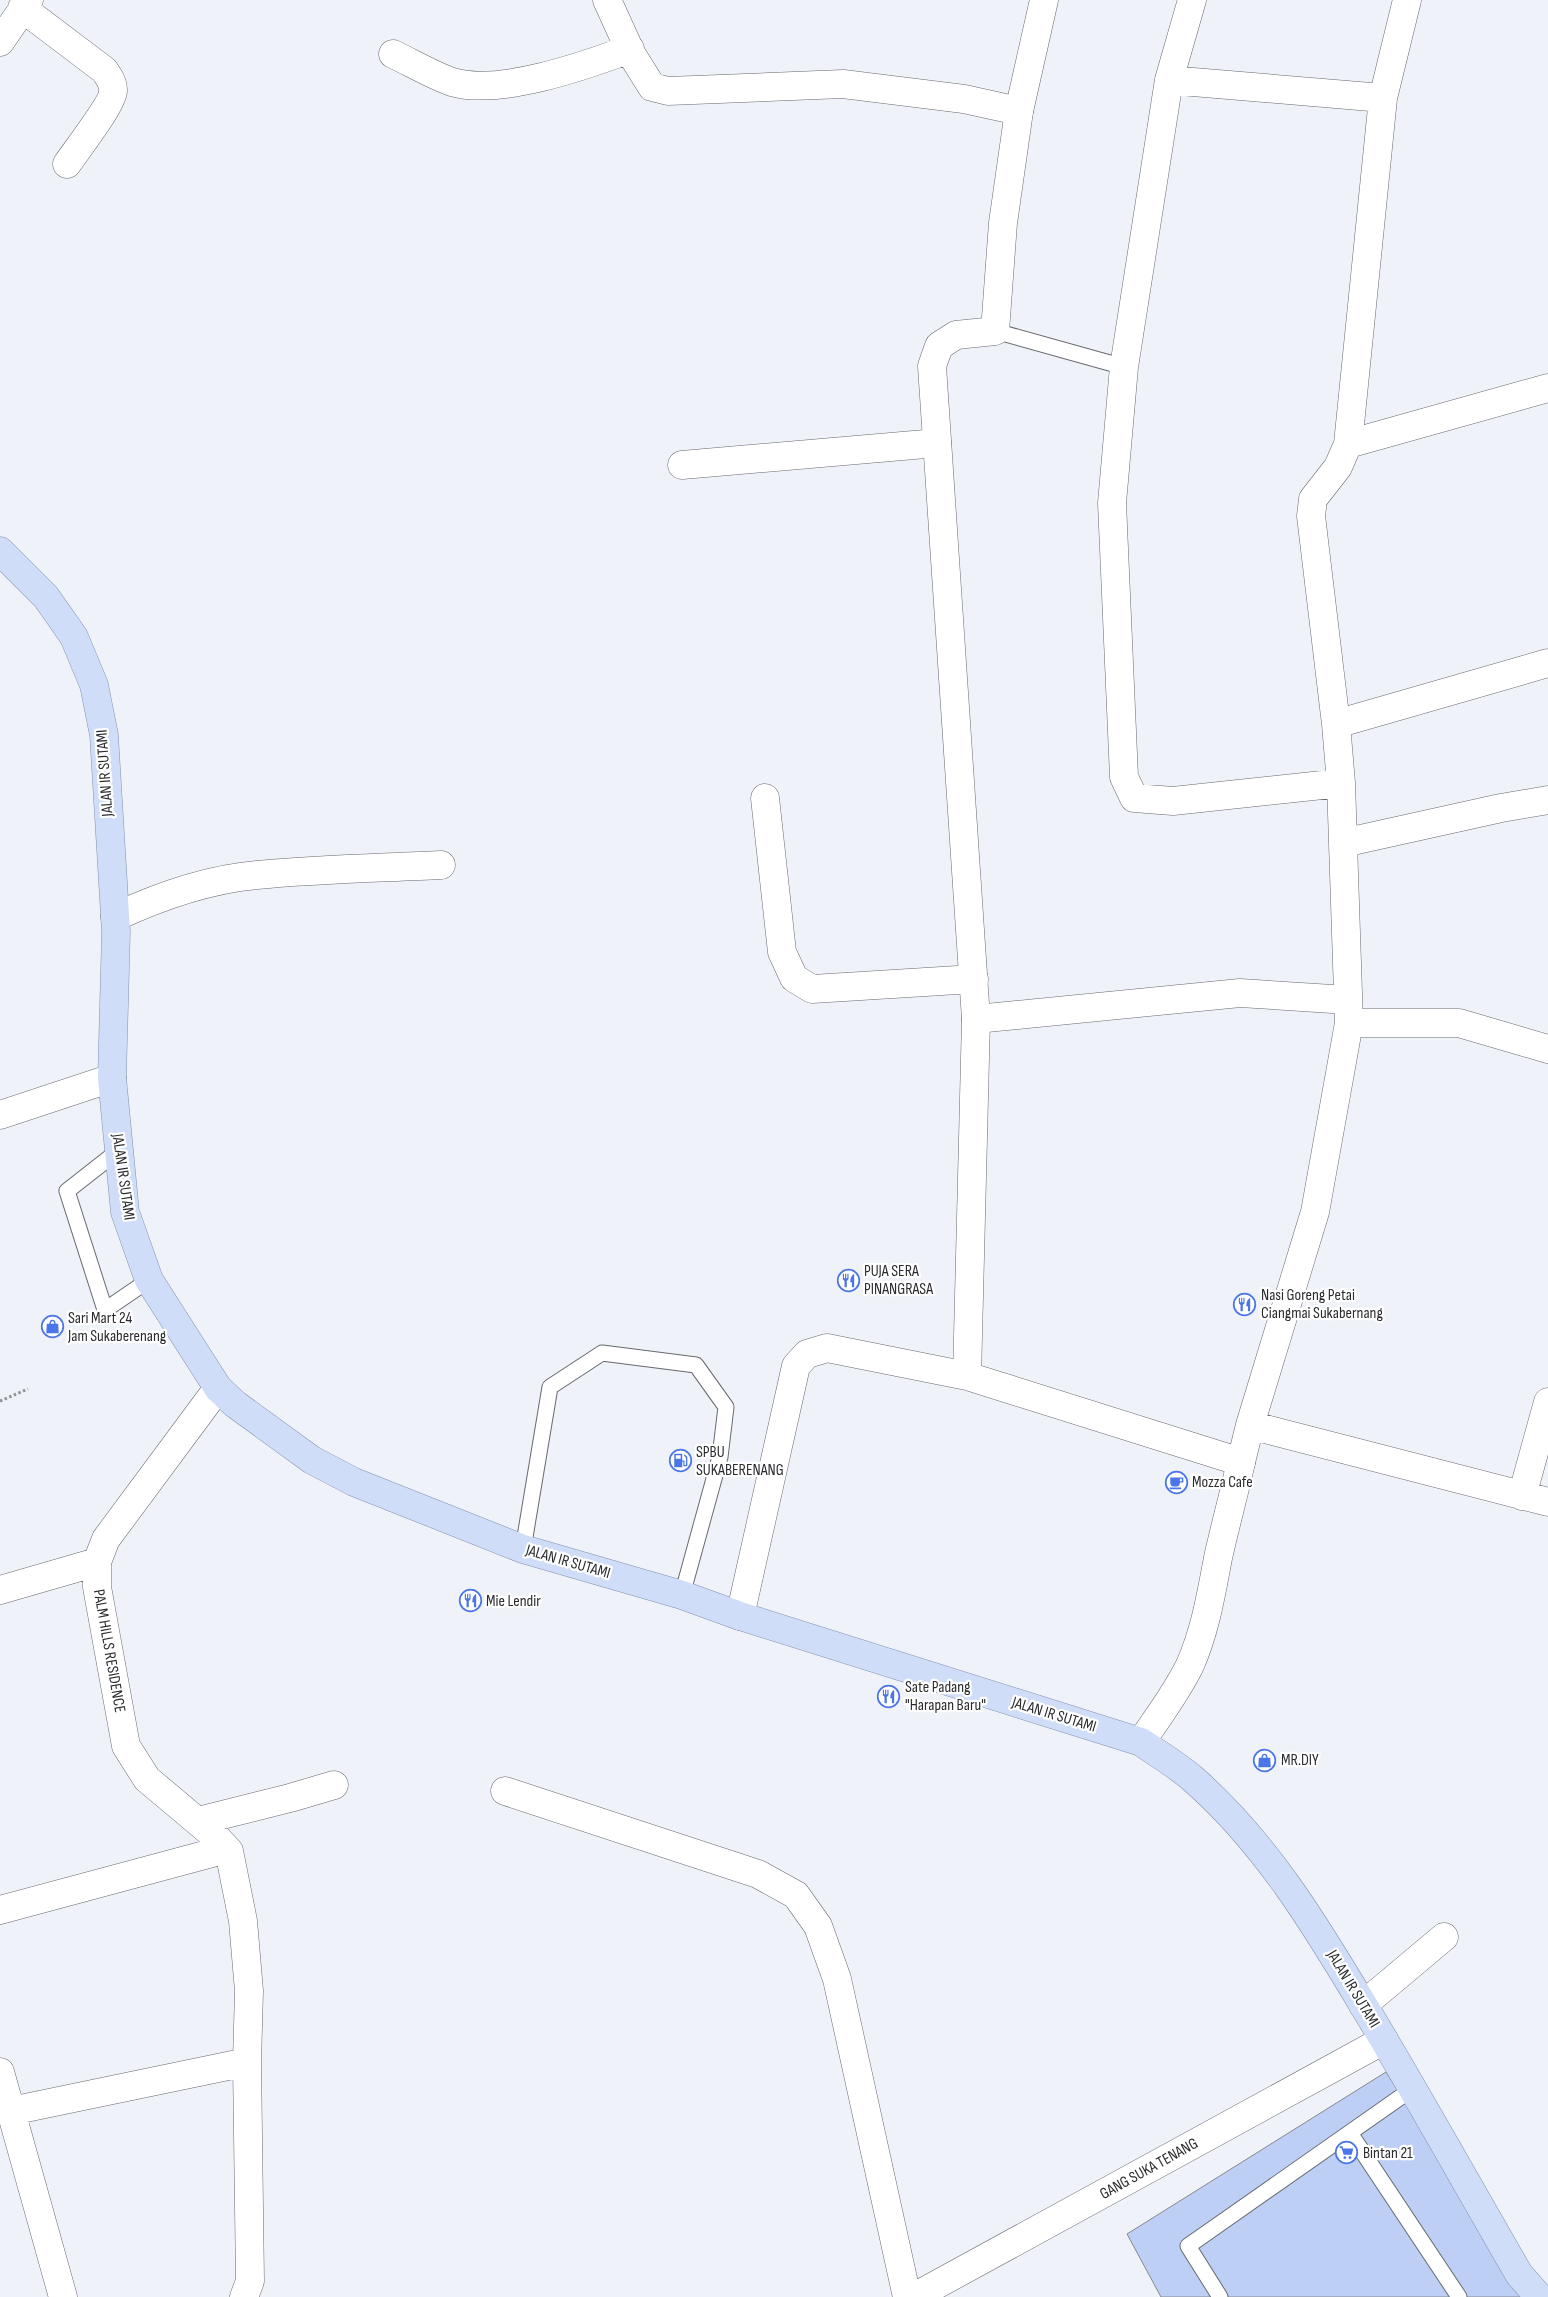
<svg xmlns="http://www.w3.org/2000/svg" width="1548" height="2297" viewBox="0 0 1548 2297" font-family="'Sofia Sans Condensed',sans-serif">
<rect width="100%" height="100%" fill="#eff2f8"/>
<path fill="#becff5" stroke="#86888e" d="M1386 2072 1531 2297H1161L1127 2234Z"/>
<g fill="none" stroke-linecap="round" stroke-linejoin="round">
<defs>
<path id="service" d="M995 331 1124 367
M118 1151 67 1191 105 1310 149 1280
M523 1549 550 1387 602 1353 696 1365 726 1407 720 1457 682 1595
M1350 2133 1459 2297
M1220 2297 1188 2246 1412 2089"/>
<path id="minor" d="M607 0 632 55 652 87 668 91 843 84 964 99 1019 111
M1192 0 1169 80 1124 367 1112 503 1124 777 1134 798 1173 801 1341 783
M22 8 104 70C109 77 113 82 113 91 113 103 76 151 67 164
M0 42 29 0
M393 54C412 63 432 75 452 82 499 96 584 66 630 49
M1169 80 1383 98
M1348 444 1548 388
M682 465 937 443
M1336 724 1548 663
M765 798 782 952 794 978 812 989 974 979
M1343 843 1501 808 1548 800
M115 917C158 897 210 879 257 875 318 869 380 868 441 865
M976 1019 1240 993 1348 1000
M1349 1023H1459L1548 1049
M0 1115 112 1078
M218 1388 106 1539 97 1562V1587L126 1746 147 1779 216 1837 229 1851 243 1921 249 1991 247 2062 250 2281 244 2297
M1250 1425 1548 1502
M1241 1462 1250 1425 1315 1212 1349 1023 1341 783 1336 724 1311 516 1313 499 1338 467 1348 444 1383 98 1407 0
M1522 1496 1548 1402
M0 1590 97 1562
M505 1791 758 1874 796 1895 818 1926 837 1979 907 2297
M198 1821 290 1798 334 1785
M0 1910 227 1849
M1363 2005 1444 1937
M0 2072 63 2297
M11 2111 247 2062
M914 2297 1384 2040"/>
<path id="tertiary" d="M967 1376 976 1019 932 366 939 346 956 335 995 331 1003 223 1019 111 1044 0
M740 1616 796 1366 807 1354 827 1348 967 1376 1241 1462C1234 1494 1225 1526 1218 1558 1211 1595 1205 1631 1190 1665 1177 1692 1158 1717 1141 1742"/>
<path id="primary" d="M0 551 46 597 58 614 74 637 94 685 104 735 116 932 112 1078 125 1212 149 1280 218 1388 235 1404 312 1460 354 1482 523 1549 682 1595 740 1616 1141 1742C1158 1754 1177 1765 1193 1779 1266 1843 1316 1926 1365 2008 1418 2096 1468 2186 1519 2274L1539 2297"/>
</defs>
<use href="#service" stroke="#67696f" stroke-width="17"/>
<use href="#minor" stroke="#67696f" stroke-width="29"/>
<use href="#tertiary" stroke="#67696f" stroke-width="29"/>
<use href="#primary" stroke="#8290af" stroke-width="29"/>
<path stroke="#8f9196" stroke-width="3" stroke-dasharray="2.5 2.5" stroke-linecap="butt" d="M0 1401 28 1389"/>
<use href="#service" stroke="#fff" stroke-width="15"/>
<use href="#minor" stroke="#fff" stroke-width="28"/>
<use href="#tertiary" stroke="#fff" stroke-width="28"/>
<use href="#primary" stroke="#d0ddf8" stroke-width="28"/>
</g>
<defs>
<symbol id="restaurant-ring" viewBox="-11 -11 22 22"><circle r="9.5" fill="#fff" stroke="#4b75e8" stroke-width="1.5"/><path d="M-5-6h1v4h1v-4h1v4h1v-4h1v5L-1.5 .5V6h-2V.5L-5-1ZM5-6V6H3V1.5H1.5Q1.5-4 5-6Z" fill="#4b75e8"/></symbol>
<symbol id="shop-ring" viewBox="-11 -11 22 22"><circle r="9.5" fill="#fff" stroke="#4b75e8" stroke-width="1.5"/><path d="M-5-2.5h2.3a2.7 3.5 0 0 1 5.4 0H5L5.5 6h-11ZM-1.5-2.5h3a1.5 2.3 0 0 0-3 0Z" fill="#4b75e8"/></symbol>
<symbol id="fuel-ring" viewBox="-11 -11 22 22"><circle r="9.5" fill="#fff" stroke="#4b75e8" stroke-width="1.5"/><path d="M-5.5-6h7V0h2V4h1.3V-2.5L3-4.5l.8-.8L6-3V5H2.5V1h-1V6h-7ZM-4.2-4.7v3.2H.2V-4.7Z" fill="#4b75e8"/></symbol>
<symbol id="cafe-ring" viewBox="-11 -11 22 22"><circle r="9.5" fill="#fff" stroke="#4b75e8" stroke-width="1.5"/><path d="M-5.5-4.5H6V0H3Q3 3.5 0 3.5H-2.5Q-5.5 3.5-5.5 0ZM3-3.2v2h1.7v-2ZM-6 4.5H4V6H-6Z" fill="#4b75e8"/></symbol>
<symbol id="supermarket-ring" viewBox="-11 -11 22 22"><circle r="9.5" fill="#fff" stroke="#4b75e8" stroke-width="1.5"/><path d="M-6-5.5h2.5l.6 2H6L4.5 2H-2.5L-4.4-4H-6ZM-1.5 3.2a1.3 1.3 0 1 0 .1 0ZM3 3.2a1.3 1.3 0 1 0 .1 0Z" fill="#4b75e8"/></symbol>
</defs>
<g fill-rule="evenodd">
<use href="#restaurant-ring" x="836" y="1268" width="25" height="25"/>
<use href="#restaurant-ring" x="1232" y="1292" width="25" height="25"/>
<use href="#shop-ring" x="40" y="1314" width="25" height="25"/>
<use href="#fuel-ring" x="668" y="1448" width="25" height="25"/>
<use href="#cafe-ring" x="1164" y="1470" width="25" height="25"/>
<use href="#restaurant-ring" x="458" y="1588" width="25" height="25"/>
<use href="#restaurant-ring" x="876" y="1684" width="25" height="25"/>
<use href="#shop-ring" x="1252" y="1748" width="25" height="25"/>
<use href="#supermarket-ring" x="1334" y="2140" width="25" height="25"/>
</g>
<g text-anchor="middle" dominant-baseline="central" stroke-width="4.5" stroke-linejoin="round" paint-order="stroke">
<g font-size="16" fill="#2a2b2e" stroke="#fff">
<text transform="translate(105 773) rotate(-94)">JALAN IR SUTAMI</text>
<text transform="translate(123 1177) rotate(82)">JALAN IR SUTAMI</text>
<text transform="translate(568 1562) rotate(16)">JALAN IR SUTAMI</text>
<text transform="translate(109 1651) rotate(80)">PALM HILLS RESIDENCE</text>
<text transform="translate(1054 1715) rotate(17)">JALAN IR SUTAMI</text>
<text transform="translate(1353 1989) rotate(59)">JALAN IR SUTAMI</text>
<text transform="translate(1149 2169) rotate(-29)">GANG SUKA TENANG</text>
</g>
<g font-size="16" fill="#2a2b2e" stroke="#fff" text-anchor="start">
<text x="864" y="1271">PUJA SERA<tspan x="864" dy="18">PINANGRASA</tspan></text>
<text x="1261" y="1295">Nasi Goreng Petai<tspan x="1261" dy="18">Ciangmai Sukabernang</tspan></text>
<text x="68" y="1318">Sari Mart 24<tspan x="68" dy="18">Jam Sukaberenang</tspan></text>
<text x="696" y="1452">SPBU<tspan x="696" dy="18">SUKABERENANG</tspan></text>
<text x="1192" y="1482">Mozza Cafe</text>
<text x="486" y="1601">Mie Lendir</text>
<text x="905" y="1687">Sate Padang<tspan x="905" dy="18">"Harapan Baru"</tspan></text>
<text x="1281" y="1760">MR.DIY</text>
<text x="1363" y="2153">Bintan 21</text>
</g>
</g>
</svg>
